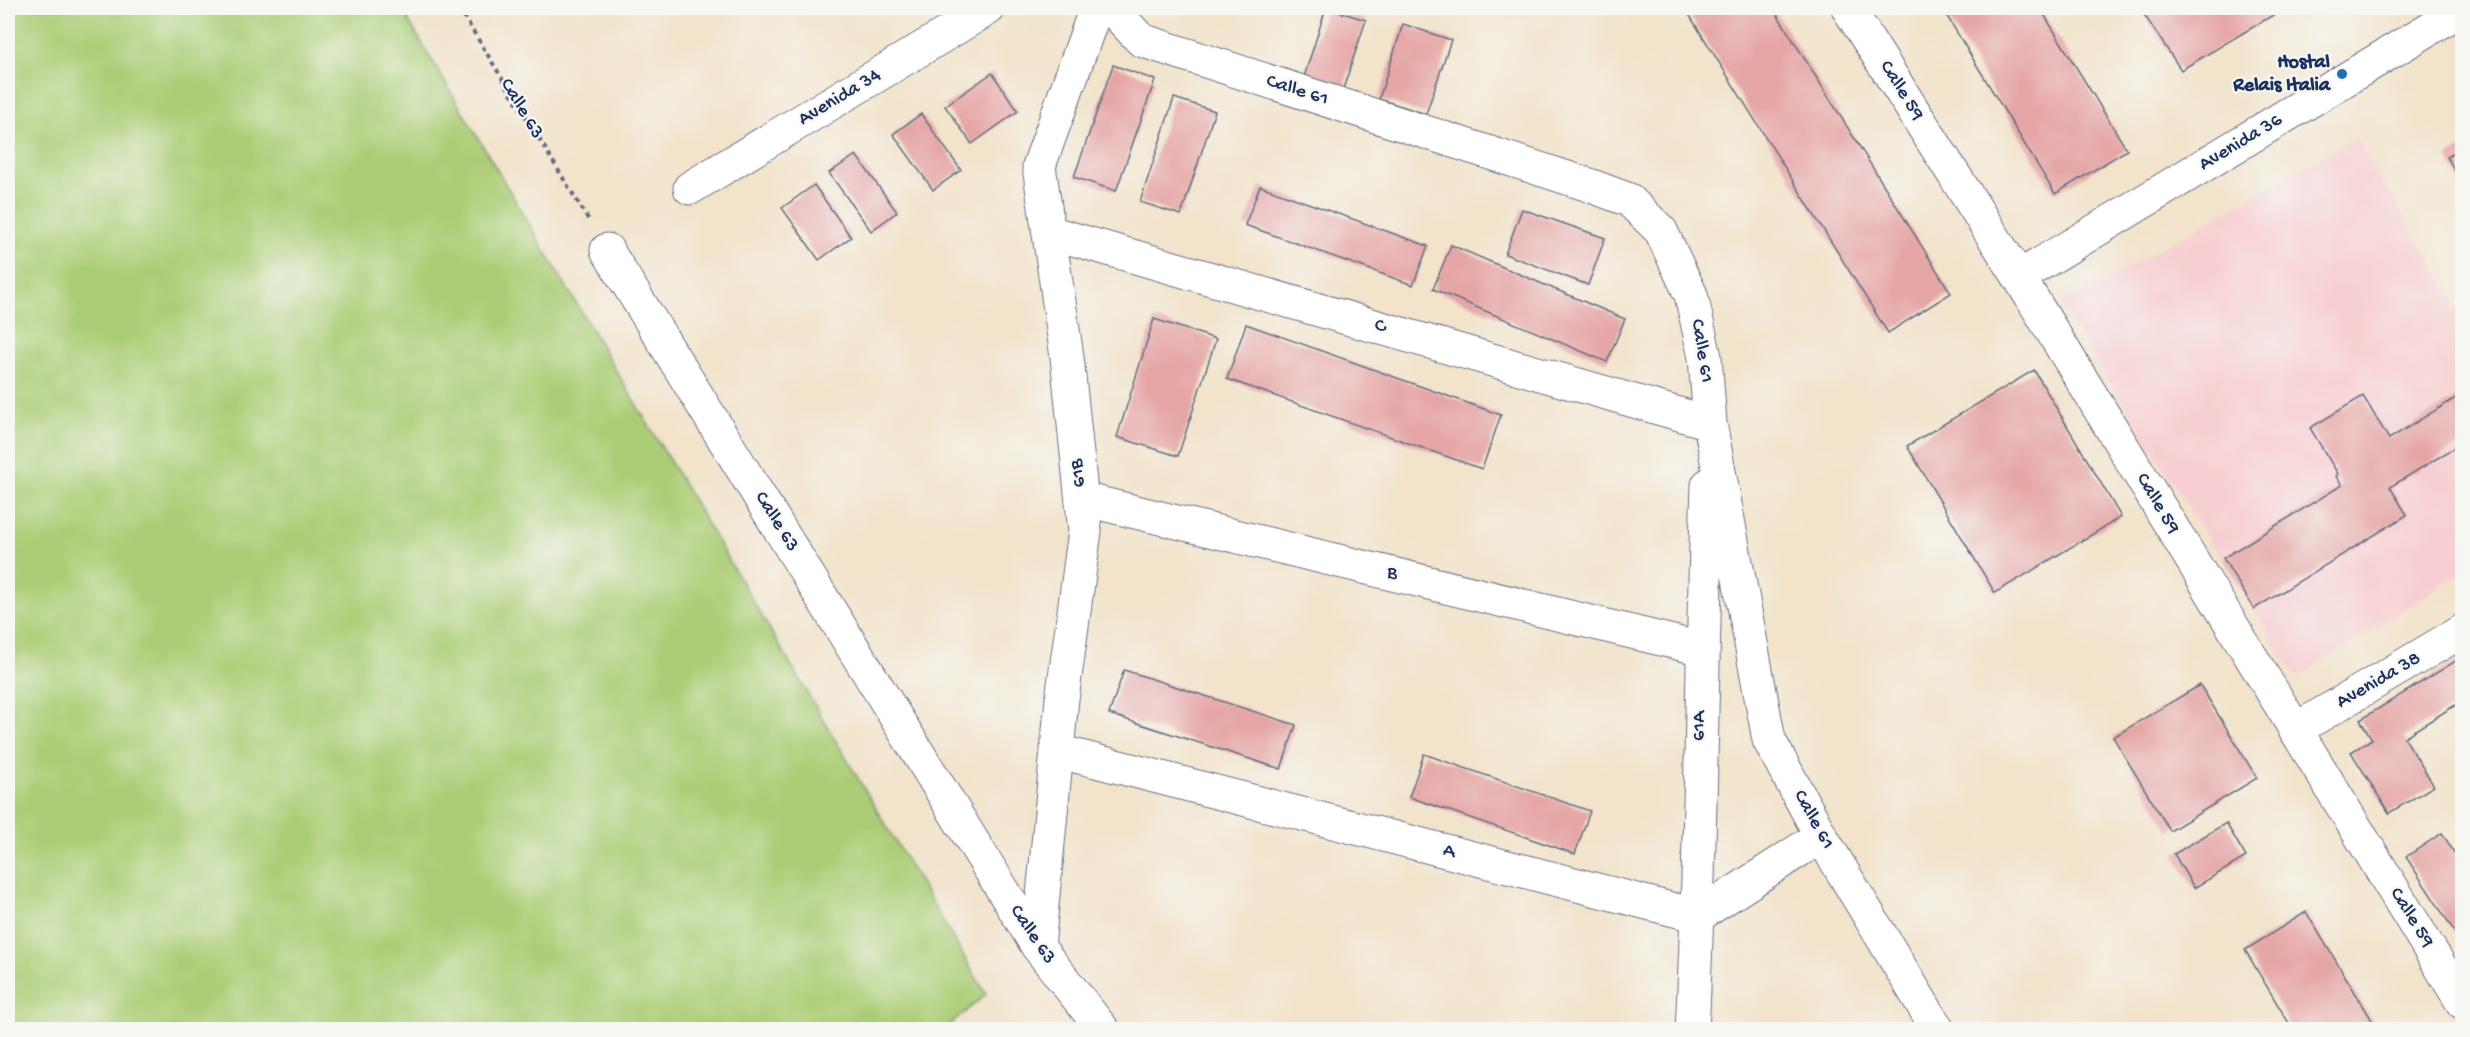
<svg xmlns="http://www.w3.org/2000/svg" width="2470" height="1037" viewBox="0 0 2470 1037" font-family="'Gochi Hand',sans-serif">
<rect width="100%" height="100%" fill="#f6f6f2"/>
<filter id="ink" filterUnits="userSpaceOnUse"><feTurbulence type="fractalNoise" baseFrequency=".0167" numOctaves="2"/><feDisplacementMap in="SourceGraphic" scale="12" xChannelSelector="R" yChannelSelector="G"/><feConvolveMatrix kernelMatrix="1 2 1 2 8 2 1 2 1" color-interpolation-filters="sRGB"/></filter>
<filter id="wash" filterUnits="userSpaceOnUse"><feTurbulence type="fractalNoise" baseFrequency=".008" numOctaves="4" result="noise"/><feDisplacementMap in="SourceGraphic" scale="24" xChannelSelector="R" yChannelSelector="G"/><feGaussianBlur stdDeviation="1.35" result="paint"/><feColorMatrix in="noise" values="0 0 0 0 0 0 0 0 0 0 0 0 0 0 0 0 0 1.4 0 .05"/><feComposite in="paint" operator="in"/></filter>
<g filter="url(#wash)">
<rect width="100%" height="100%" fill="#f2e3ca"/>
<path fill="#f7cfd2" d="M2356 137 2462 313V572L2296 678 2061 305Z"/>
<path fill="#abcd75" stroke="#637e6a" stroke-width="1.5" d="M8 8H401L986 994 944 1030 8 1029Z"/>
<g id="blocks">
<path fill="#e5a6a5" d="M1326 8 1366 20 1343 89 1304 77Z
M1685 8H1773L1951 293 1888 333Z
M1942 8H2040L2127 150 2055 194Z
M2146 8H2285L2181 70 2141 10Z
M1403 24 1451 40 1426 114 1379 99Z
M1113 65 1155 80 1116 191 1074 177Z
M992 73 1018 111 972 144 945 106Z
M1174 98 1215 111 1181 215 1140 202Z
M921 114 961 170 933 190 893 134Z
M2462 148V183L2447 157Z
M856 155 897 212 871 231 829 173Z
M814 185 851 237 819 260 782 208Z
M1260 186 1428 246 1413 285 1245 225Z
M1522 209 1605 238 1588 285 1505 254Z
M1451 245 1625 319 1607 362 1433 289Z
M1154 319 1216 339 1178 456 1117 437Z
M1246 324 1501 415 1482 469 1227 379Z
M2034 370 2121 517 1995 593 1907 446Z
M2462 394V443L2390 487 2407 515 2254 609 2223 558 2342 485 2336 476 2338 474 2310 428 2363 396 2389 439Z
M2462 657V701L2404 737 2434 786 2389 813 2351 752 2372 739 2360 720Z
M1124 670 1296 725 1281 769 1109 714Z
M2200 685 2257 778 2170 831 2113 737Z
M1424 754 1590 811 1575 854 1409 797Z
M2226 823 2246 857 2194 888 2174 854Z
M2442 833 2462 865V943L2406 857Z
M2306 912 2378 1030H2293L2245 950Z"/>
</g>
</g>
<g filter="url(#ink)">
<use href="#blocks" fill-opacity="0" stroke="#666e84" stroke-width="1.5"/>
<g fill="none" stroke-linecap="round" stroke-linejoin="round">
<defs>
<path id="street" d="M1111 8 1141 40 1589 185 1629 200 1661 231 1691 295 1705 357 1710 423 1769 740 1821 836 1938 1030
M1848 8 2019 277 2462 1002
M690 188 989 8
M1049 232 1710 423
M607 250 1038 947 1103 1030
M2019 277 2462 9
M1082 499 1702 649
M2295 730 2462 631
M1057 751 1698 916 1821 836
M1038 947 1062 699 1085 531 1067 357 1039 166 1096 8
M1692 1030C1702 848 1701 666 1708 485"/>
</defs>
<use href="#street" stroke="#666e84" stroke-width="35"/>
<path stroke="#666e84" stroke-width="4" stroke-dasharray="4.5 4.5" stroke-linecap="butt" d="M459 8 590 222"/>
<use href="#street" stroke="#fff" stroke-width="33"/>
</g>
</g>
<circle fill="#1f6fb2" stroke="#f6f6f2" stroke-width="2" cx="2342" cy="74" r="6"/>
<g text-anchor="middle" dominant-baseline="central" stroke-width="4.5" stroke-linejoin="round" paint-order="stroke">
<g font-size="20" font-weight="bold" fill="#1b2f5e" stroke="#f6f6f2" text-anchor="end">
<text x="2330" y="63">Hostal<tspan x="2330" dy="23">Relais Italia</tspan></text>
</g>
<g font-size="20" fill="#1b2f5e" stroke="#f6f6f2">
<text transform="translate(1297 91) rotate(18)">Calle 61</text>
<text transform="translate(1901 91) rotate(58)">Calle 59</text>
<text transform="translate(840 98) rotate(-31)">Avenida 34</text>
<text transform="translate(521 109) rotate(59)">Calle 63</text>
<text transform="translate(2241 143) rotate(-31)">Avenida 36</text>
<text transform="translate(1380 327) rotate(16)">C</text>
<text transform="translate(1701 351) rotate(81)">Calle 61</text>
<text transform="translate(1079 473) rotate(-96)">61B</text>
<text transform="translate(2157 504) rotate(59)">Calle 59</text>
<text transform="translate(776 522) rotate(58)">Calle 63</text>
<text transform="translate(1392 574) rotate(14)">B</text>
<text transform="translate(2379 681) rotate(-30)">Avenida 38</text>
<text transform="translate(1700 726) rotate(-89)">61A</text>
<text transform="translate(1813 820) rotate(61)">Calle 61</text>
<text transform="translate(1449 852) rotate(14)">A</text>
<text transform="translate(2411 918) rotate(58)">Calle 59</text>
<text transform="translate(1032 935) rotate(56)">Calle 63</text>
</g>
</g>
<rect width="2470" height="1037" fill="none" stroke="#f6f6f2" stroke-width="30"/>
</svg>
